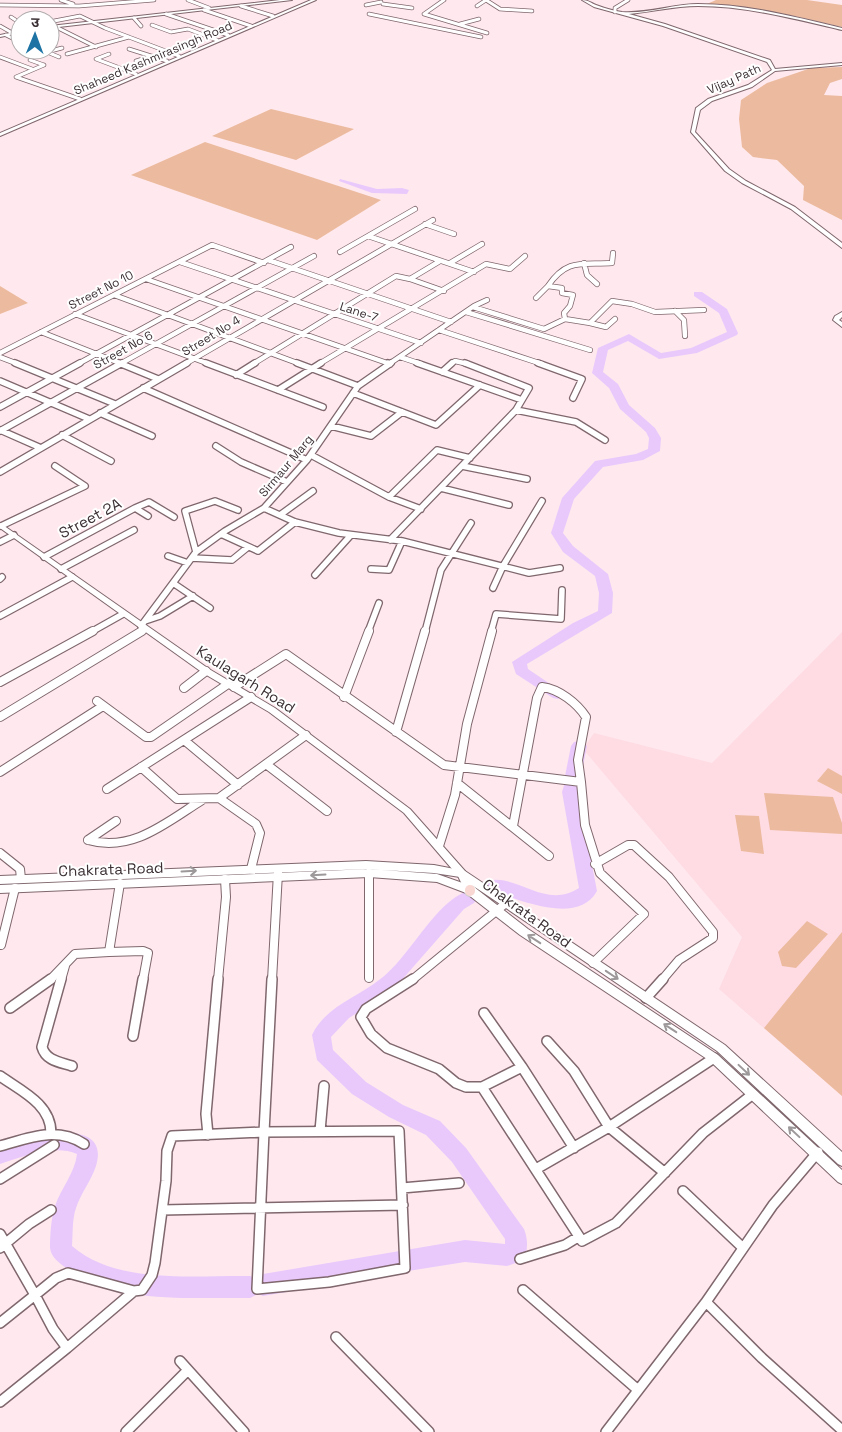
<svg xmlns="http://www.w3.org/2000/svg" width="842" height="1432" viewBox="0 0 842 1432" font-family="'Space Grotesk','Noto Sans Devanagari',sans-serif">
<rect width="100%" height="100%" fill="#ffe9ee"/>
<path fill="#ffdbe4" d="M842 632V1096L719 989 742 937 583 749 594 733 712 763Z"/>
<path fill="#ecbb9f" d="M716 0H807L842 5V27L785 14 707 4Z
M842 67V79L830 83 824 95 842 96V220L803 200 804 186 777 160 753 157 742 147 739 119 741 100 767 83 811 68Z
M271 109 354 129 296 160 212 136Z
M205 142 381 200 317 240 131 175Z
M0 286 28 303 0 314Z
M828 768 842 776V794L817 781Z
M764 793 833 797 842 823V834L770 830Z
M735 815 759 816 764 854 741 851Z
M807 921 828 934 796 968 782 966 778 952Z
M842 932V1096L764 1028Z"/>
<path fill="#e9c9fc" d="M340 179 377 189 402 188 409 190 407 194 372 193 339 181Z"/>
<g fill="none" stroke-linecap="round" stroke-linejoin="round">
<path fill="#e9c9fc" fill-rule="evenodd" d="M694 292H702L727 309 738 333 737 335 697 353 659 359 628 341 608 350 603 372 618 384 629 405 655 428 661 438 660 451 643 460 603 467 574 499 563 533 573 546 608 574 613 593 612 613 527 664 528 669 565 694 558 699 553 698 516 674 512 662 573 623 598 611 599 593 595 576 563 552 551 533 562 498 595 461 636 454 648 449 649 438 646 432 620 409 609 388 592 373 598 348 629 334 661 353 691 348 727 332 719 313 694 296Z
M579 741 584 742 587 746 581 776 575 781 579 786 578 792 597 891C579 925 521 901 495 892L490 894 484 892 481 887 484 882C514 870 544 911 579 888L562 792 565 782 569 781 565 776 571 746 574 742Z
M468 891 474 893 477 898 474 903 464 909 393 990 349 1018 331 1037 333 1050 366 1082 403 1105 440 1121 466 1148 524 1229C528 1239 528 1249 524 1260L507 1266 465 1262 408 1271 405 1269 397 1273 263 1296 258 1294 250 1298C192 1297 115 1305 66 1268 59 1263 51 1257 50 1248 50 1236 51 1218 55 1206 61 1188 75 1173 77 1154 53 1144 23 1157 0 1164V1144C23 1138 112 1113 96 1166 91 1181 81 1193 76 1208 72 1219 73 1234 72 1246 117 1285 193 1275 250 1276L255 1278 263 1274 465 1240 505 1244V1239L452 1162 426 1135 389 1117 352 1094 317 1060 312 1035C325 1007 356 998 379 980 409 959 434 902 468 891Z"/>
<defs>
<path id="minor-far4" d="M61 0 73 4
M188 0 209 8
M486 0 500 9 532 11
M383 4 412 8
M0 5 79 6 154 0
M366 5 381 2
M241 6 273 16
M477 6 486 0
M204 10 251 26
M615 12V8L628 0
M166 14 228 35
M369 14 481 37
M424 14 487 33
M424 14 444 0
M11 17 20 23
M134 18 141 26
M54 21 80 16 105 28 179 56
M50 24 96 47
M460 24 479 19
M152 25 171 32 188 29 217 40
M0 26 14 34
M6 35 20 42
M50 41 52 40
M129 49 167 61
M36 50 43 53 62 48
M47 52 59 57
M67 54 129 37
M109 54 96 59 136 74
M0 57 32 69
M30 60 44 65
M136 61 152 56
M16 77 80 99
M16 77 44 65"/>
<path id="minor-far3" d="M425 224 454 234
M368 236 415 209
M340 252 368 236 474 272
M268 260 451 322
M180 262 421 343
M450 263 482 244
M584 263 587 275 597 284
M146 279 390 364
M410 279 444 291
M548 286C567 258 582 265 612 263L613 253
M114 295 300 364
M536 298 548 286 562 288V293L573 295 570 306 564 313 565 319
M473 307 544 329 565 319 590 323 612 301 632 304 655 312 704 310
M675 311 684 320 685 336
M466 312 590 350
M75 314 209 364
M590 323 606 327 615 319
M439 330 542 364
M41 332 122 364
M0 353 212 245 264 263
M0 357 18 364
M400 357 421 364
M78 364 291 247
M120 364 314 256
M185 364 433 220
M253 364 396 276 410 279 440 261
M319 364 486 264 510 269 525 256
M389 364 474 306 487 300
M451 364 455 361 468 364"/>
<path id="minor-far2" d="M15 363 115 404
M119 363 158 379
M206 363 323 407
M297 363 358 386
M388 363 390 364
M417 363 522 400
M538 363 582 379 573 398
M442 372 452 363
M236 375 255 363
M0 381 89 419
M143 388 307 460
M278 390 321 363
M353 393 436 425 480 385
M0 407 80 363
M516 410 576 422 605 440
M100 413 152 436
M331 426 371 436 402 412
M0 430 41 448
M0 431 122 363
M62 435 111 461
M216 446 241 462 287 482
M311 455 389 497 421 509
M462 466 527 479
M0 472 187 363
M441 488 509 505
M389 497 437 450 470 458
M135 508 149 502 174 517
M264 508 295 522 339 533 402 541 529 573 560 568
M280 515 313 491
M1 526 85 486 55 466
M221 534 258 551 295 522
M390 540 516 410 529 388 465 363
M0 542 14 535
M196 552 185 511 215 501 238 510
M168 556 188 563
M44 557 135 508 148 516
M192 558 232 560 248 547
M61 569 134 530
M371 569 389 570 402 541
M315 575 351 535
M0 579 2 577
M173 583 210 608
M493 588 503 566 542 501
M0 616 72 577
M145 621 160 616 193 596
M141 626 196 552 225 531 264 508 307 460 358 386 391 363
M91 632 123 614
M140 632 145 629
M368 632 379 603
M425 632 441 570 471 523
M491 632 496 614 561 619 562 590"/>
<path id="minor-far1" d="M0 682 93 631
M234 687 286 654 444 765 581 782 585 825 600 873 644 914 593 963
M184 688 206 671
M344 697 369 631
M97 701 146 737H151L228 684
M0 717 142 631
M396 732 425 631
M184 740 238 785
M266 764 327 811
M141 767 177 799 219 798 256 824 260 833 251 869
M0 772 103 706
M457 783 549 856
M107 789 251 697
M219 798 306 735
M513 826 537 698 542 687C559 689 577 703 586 717L578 760 581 782
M88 840C132 853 167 822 202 800
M88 840 116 821
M439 846 455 795 467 724 492 631
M0 853 20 869 21 879
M595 864 628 845H634L669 877 713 932V938L679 960 662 980
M369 873V978
M1 945 15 888
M109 952 143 951 148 953 143 980
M50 980 75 954 109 952 120 883
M61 980 65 966
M218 980 226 897 225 879
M272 980 278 873
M412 980 506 903"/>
<path id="minor" d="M61 979 42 1047C46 1061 60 1062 72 1066
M413 979 366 1009 361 1017 371 1034 387 1048 439 1069 456 1083 466 1087H482L582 1241 616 1223 703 1133 753 1094
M646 998 663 979
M10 1008 51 979
M484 1013 522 1067
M133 1036 143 979
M547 1041 574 1071 609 1127 665 1173
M0 1076C21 1091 51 1104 51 1133
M482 1087 522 1067 574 1148
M320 1131 324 1086
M399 1131 405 1268 329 1282 257 1289 264 1132Z
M264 1132 272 979
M208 1135 206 1114 218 979
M0 1146C29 1138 56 1126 84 1144
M818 1152 773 1205 706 1302 762 1358 842 1430
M536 1169 609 1127 714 1058
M0 1179 54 1145
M402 1188 459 1183
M683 1191 742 1247
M162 1210 403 1205
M0 1234 35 1295 0 1323
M0 1248 29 1224 51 1210
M520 1259 565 1245 578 1237
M523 1290 638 1390
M336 1337 429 1432
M67 1348 134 1291
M180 1361 244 1432
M0 1402 67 1348 53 1329 35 1295 56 1278 68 1273 134 1291 142 1290 152 1275 155 1263 166 1181 167 1151 172 1136 264 1132
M126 1432 188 1370
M606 1432 706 1302"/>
<path id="tertiary" d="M280 0H292L50 28V26Z
M311 0H316L0 136V133Z
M582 0C588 0 591 3 596 5 604 8 614 11 622 12 648 14 673 4 698 4 747 4 795 17 842 28V30C795 19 746 6 698 6 674 6 652 12 629 14L665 24 770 60 775 69 842 63V65L775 71 752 87 712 101 700 110 695 132 729 169 746 181 795 207 842 243V248L791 209 742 183 725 171 691 132 696 108 708 99 748 85 772 70 767 62 663 26 594 7Z
M20 31V33L0 37V35Z
M842 312V317L839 320 842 322V327L833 320 835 316Z
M0 523 209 669 275 708 410 809 465 871 475 890 474 893 470 894 466 893 458 876 404 813 269 712 203 673 0 528Z"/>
<path id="secondary" d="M366 861 434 865 465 871 725 1045 842 1152V1166L838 1164 717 1051 460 877 434 873 366 869 0 884V876Z
M369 869 437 874 474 887 528 929 718 1055 842 1170V1184L838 1182 710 1061 520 935 466 893 437 882 369 877 0 893V885Z"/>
<path id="primary" d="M470 890V891"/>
</defs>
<use href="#minor-far4" stroke="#7f676d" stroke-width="4.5"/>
<use href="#minor-far3" stroke="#7f676d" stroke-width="6"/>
<use href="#minor-far2" stroke="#7f676d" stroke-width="8"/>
<use href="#minor-far1" stroke="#7f676d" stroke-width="10"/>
<use href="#minor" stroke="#7f676d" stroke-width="12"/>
<use href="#tertiary" stroke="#7f676d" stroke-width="2"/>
<use href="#secondary" stroke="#7f676d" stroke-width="2"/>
<use href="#primary" stroke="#d4d1d2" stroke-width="12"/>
<use href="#minor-far4" stroke="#fff" stroke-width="3"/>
<use href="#minor-far3" stroke="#fff" stroke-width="4.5"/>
<use href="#minor-far2" stroke="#fff" stroke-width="5.5"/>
<use href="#minor-far1" stroke="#fff" stroke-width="8"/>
<use href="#minor" stroke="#fff" stroke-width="9"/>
<use href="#tertiary" fill="#fff" fill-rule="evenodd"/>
<use href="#secondary" fill="#fff" fill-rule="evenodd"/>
<use href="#primary" stroke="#f9d7d3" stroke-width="10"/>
</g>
<defs><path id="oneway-shaft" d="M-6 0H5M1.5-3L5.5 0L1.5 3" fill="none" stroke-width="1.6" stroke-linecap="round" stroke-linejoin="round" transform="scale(1.25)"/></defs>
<g stroke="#9d9899">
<use href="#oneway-shaft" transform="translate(189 871) rotate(-3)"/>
<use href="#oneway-shaft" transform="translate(318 875) rotate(177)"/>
<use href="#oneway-shaft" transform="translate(534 939) rotate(-147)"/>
<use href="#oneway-shaft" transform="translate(612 975) rotate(34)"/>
<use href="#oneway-shaft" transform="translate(670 1028) rotate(-147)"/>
<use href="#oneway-shaft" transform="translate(744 1070) rotate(43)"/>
<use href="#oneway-shaft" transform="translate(794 1132) rotate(-137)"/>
</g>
<g text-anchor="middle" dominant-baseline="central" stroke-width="4" stroke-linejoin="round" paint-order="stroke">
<g font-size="12" fill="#3b3033" stroke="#fff">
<text transform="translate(153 58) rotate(-23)">Shaheed Kashmirasingh Road</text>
<text transform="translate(734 79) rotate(-24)">Vijay Path</text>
<text transform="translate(101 290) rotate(-27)">Street No 10</text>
<text transform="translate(359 312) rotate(18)">Lane-7</text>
<text transform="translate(211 336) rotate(-31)">Street No 4</text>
<text transform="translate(123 350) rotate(-29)">Street No 6</text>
<text transform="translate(286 466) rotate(-50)">Sirmaur Marg</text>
</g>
<g font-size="15" fill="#3b3033" stroke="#fff">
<text transform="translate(90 518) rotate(-28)">Street 2A</text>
<text transform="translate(246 679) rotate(32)">Kaulagarh Road</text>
<text transform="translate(111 869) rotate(-2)">Chakrata Road</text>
<text transform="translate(527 913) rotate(36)">Chakrata Road</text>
</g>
</g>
<g transform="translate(35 35) rotate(1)"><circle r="24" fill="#ffffff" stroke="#b1acad"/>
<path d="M0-4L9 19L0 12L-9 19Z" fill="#1d74a4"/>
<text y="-8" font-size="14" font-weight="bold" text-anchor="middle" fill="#3b3033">उ</text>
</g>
</svg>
